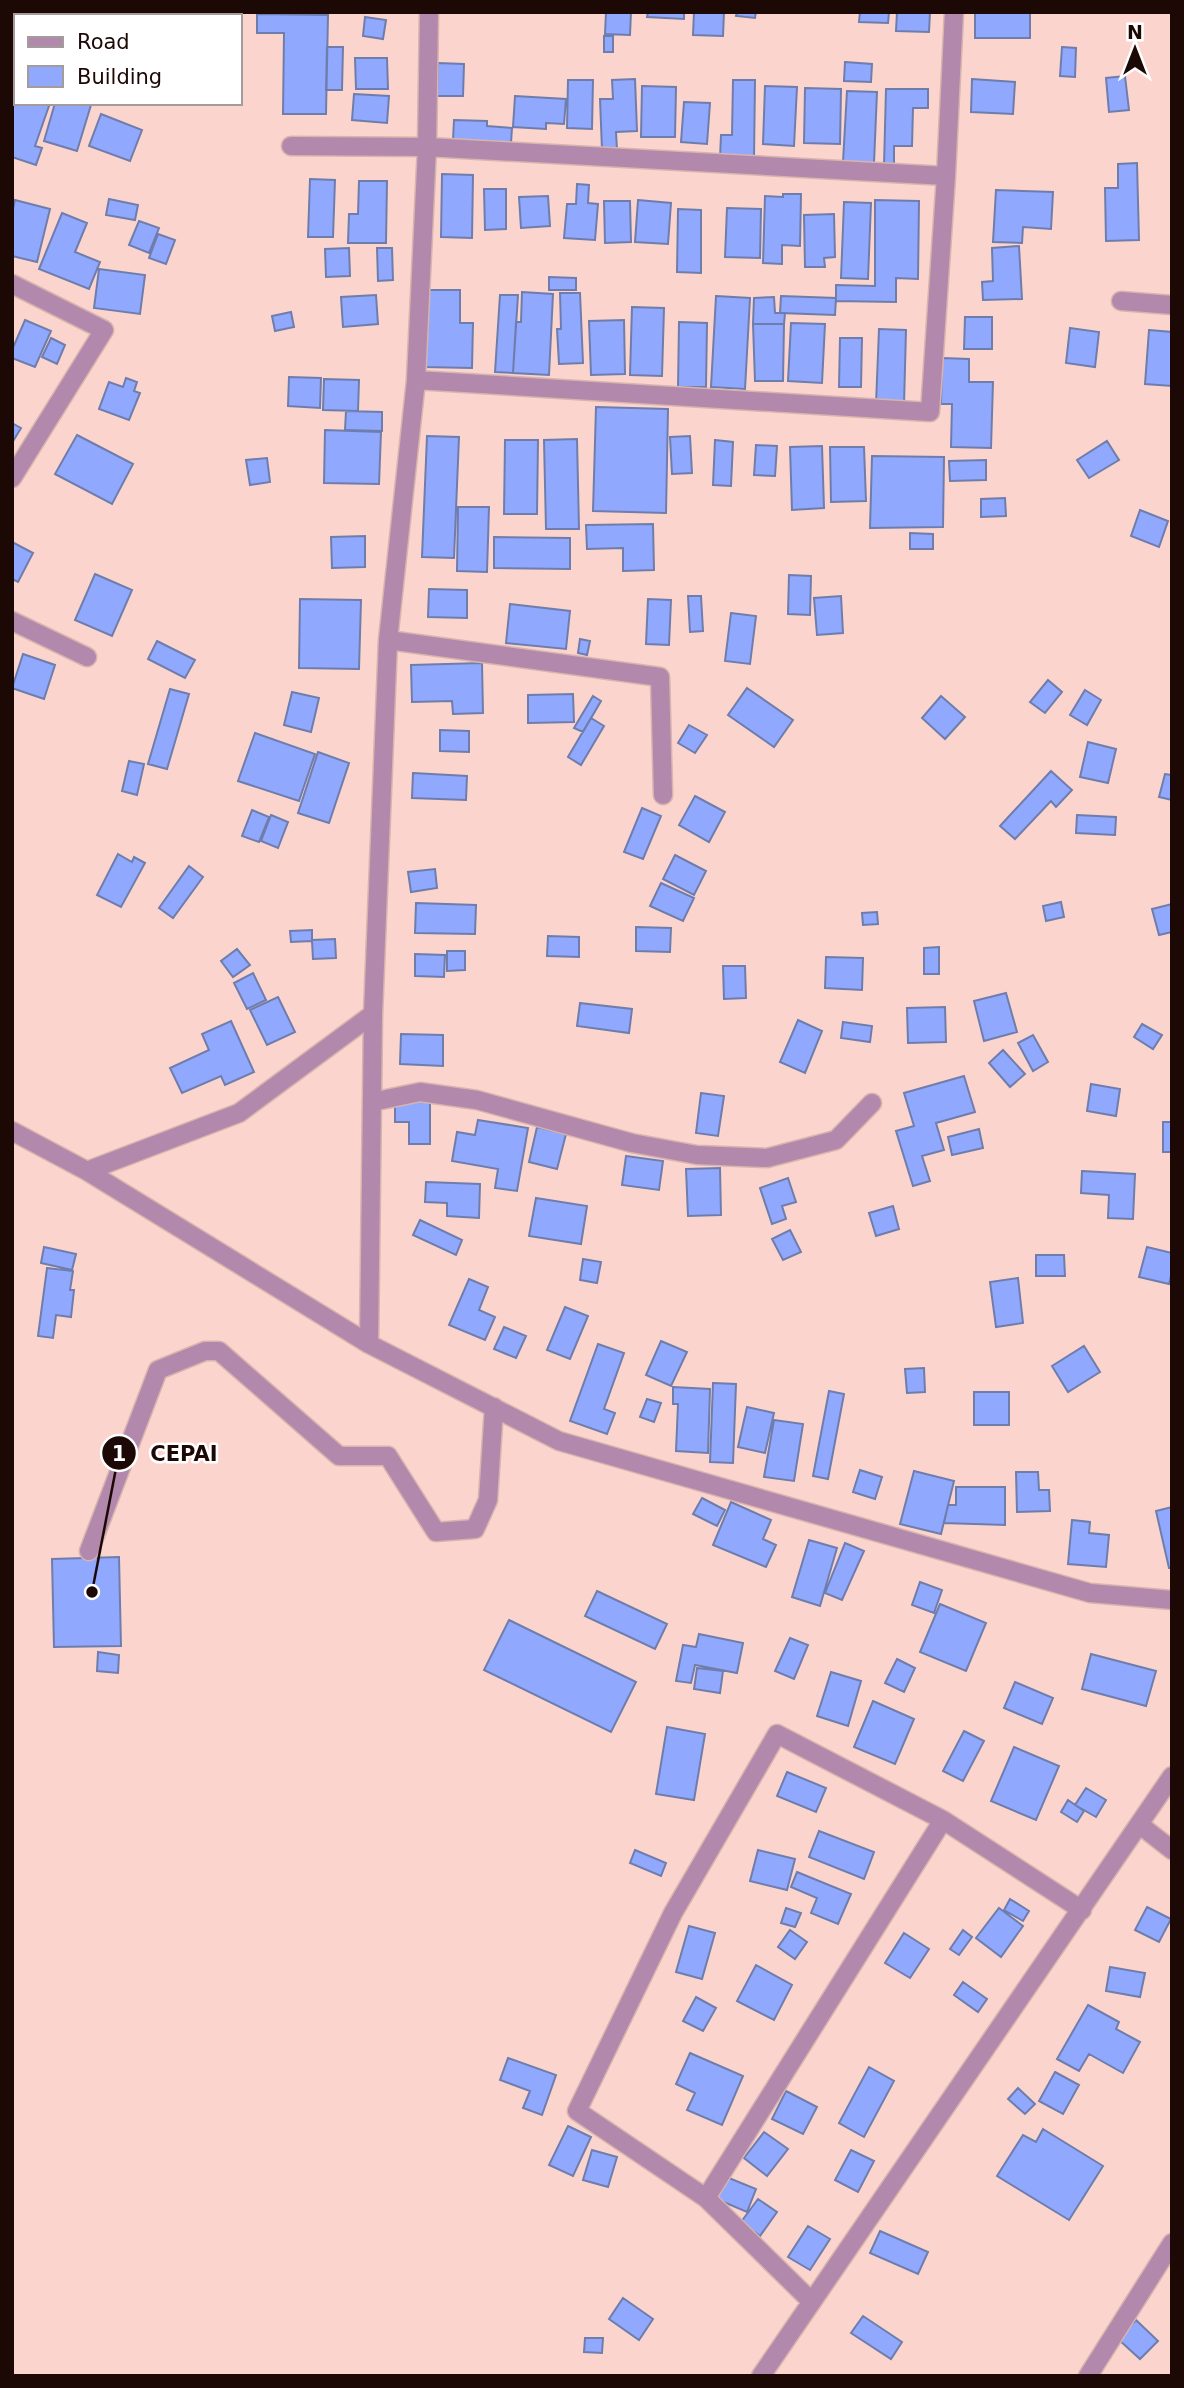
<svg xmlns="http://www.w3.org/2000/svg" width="1184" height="2388" viewBox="0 0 1184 2388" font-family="'DejaVu Sans',sans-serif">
<rect width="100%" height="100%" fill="#fbd5cd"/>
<path fill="#90a8fe" stroke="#6f7dac" stroke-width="2" d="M12 12H38L37 16H16V20L12 19Z
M59 12H158V16H58Z
M606 12H631L630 35 605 34Z
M648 12H684V19L647 17Z
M694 12H724L723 36 693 35Z
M737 12H756L755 18 736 16Z
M860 12H889L888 23 859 22Z
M897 12H930L929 32 896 31Z
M975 12H1030V38H975Z
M257 14 328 15 326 114H283L284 33H257Z
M365 17 386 20 383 39 363 36Z
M604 36H613V52H604Z
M327 47H343L342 90H326Z
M1062 47 1076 48 1075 77 1060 76Z
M355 58H387L388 89H356Z
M845 62 872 64 871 82 844 81Z
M438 63 464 64 463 96H437Z
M1125 76 1129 110 1109 112 1106 78Z
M635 79 637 131 616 132 617 149 602 150 600 99H613L612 80Z
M972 79 1015 82 1013 114 971 112Z
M568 80H593L592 129 567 128Z
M733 80H755L754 158H720L721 135H732Z
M642 86 676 87 675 137H641Z
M765 86 797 87 794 146 763 144Z
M16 88V103H50L35 146 42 148 36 165 12 157V98Z
M805 88 841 89 840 144 804 143Z
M886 89H928V108H913L912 146H894V167L884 166Z
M847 91 877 92 874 163 843 162Z
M354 94 389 96 387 123 352 120Z
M515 96 566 99 564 124 546 123V129L513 127Z
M684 102 710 103 707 144 681 142Z
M55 103 91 105 77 151 44 141Z
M101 114 142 130 130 161 89 146Z
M454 120 487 121V126L512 128 511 143 453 140Z
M1137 163 1139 240 1106 241 1105 188H1118V164Z
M442 174 473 175 472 238 441 237Z
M310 179 335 180 333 237H308Z
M359 181H387L386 243H348L349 214H358Z
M577 184 589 185 588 203 598 204 595 240 564 238 567 204H576Z
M484 189H506V229L485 230Z
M996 190 1053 192 1051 229 1023 227 1022 243 993 242Z
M783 194H801L800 246 782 245V264L763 263 765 196 783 197Z
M548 196 550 226 521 228 519 197Z
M109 199 138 205 135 220 106 215Z
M15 200 50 209 37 262 12 256V213Z
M638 200 671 203 668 244 635 242Z
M875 200 919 201 918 279 896 278V302L836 301V285L875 286Z
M604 201H630L631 242 605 243Z
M844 202 871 203 868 279 841 278Z
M727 208 761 209 760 258 725 257Z
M678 209 701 210V273L677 272Z
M62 213 87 223 75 252 100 262 89 289 39 269Z
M834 214 835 257 824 258 825 267H805L804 215Z
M139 221 159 228 149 253 129 245Z
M158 234 175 240 166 264 149 258Z
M1019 246 1022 299 983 300 982 282 993 281 992 248Z
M349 248 350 276 326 277 325 249Z
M377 248H392L393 280 378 281Z
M99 269 145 275 140 314 94 308Z
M549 277 576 278V290H549Z
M426 290H460V323H473L472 368 423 367Z
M522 292 553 294 549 375 513 373 516 322H521Z
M560 293H580L583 363 559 364 557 329H561Z
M376 295 378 324 343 327 341 297Z
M500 295H518L513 373 495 372Z
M716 296 750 298 745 389 711 387Z
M781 296 836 298 835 315 780 313Z
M774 297 775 313H785L784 324H753L754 298Z
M632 307 664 308 662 376 630 375Z
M291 312 294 327 275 331 272 316Z
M965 317H992V349H964Z
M25 320 51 331 35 367 12 358V350Z
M624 320 625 374 591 375 589 321Z
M679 322 707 323 706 387H678Z
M791 323 825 324 822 383 788 381Z
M753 324H784L783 381H755Z
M1070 328 1099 332 1095 367 1066 363Z
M879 329 906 330 904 405 876 404Z
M1149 330 1172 332V386L1145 384Z
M51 338 65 345 57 364 42 357Z
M840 338H862L861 387H839Z
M942 358 969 359V382H993L991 448 951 447 952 404H941Z
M289 377 321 378 320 408 288 406Z
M126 378 137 382 134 391 140 393 129 420 99 409 109 382 123 387Z
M324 379 359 380 358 411 323 410Z
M596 407 668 409 666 513 593 511Z
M346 411 382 412V431L345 430Z
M12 423 21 428 12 443Z
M325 430 381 432 379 484 324 483Z
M77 435 133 464 112 504 55 474Z
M427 436 459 437 454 558 422 557Z
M690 436 692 473 672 474 670 437Z
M577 439 579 529H546L544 440Z
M505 440H538L537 514H504Z
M715 440 733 442 731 486 713 485Z
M1107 441 1119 460 1089 478 1077 460Z
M756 445 777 446 775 476 754 475Z
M822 446 824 508 792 510 790 447Z
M830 447H864L866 501 831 502Z
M872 456 944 457 943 527 870 528Z
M267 458 270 482 250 485 246 460Z
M986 460V480L950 481 949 461Z
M1005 498 1006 516 981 517V499Z
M458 507H489L487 572 457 571Z
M1140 510 1168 521 1159 547 1131 536Z
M653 524 654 570 623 571V548L587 549 586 525Z
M910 533 933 534V549H910Z
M365 536V567L332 568 331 537Z
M494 537 570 538V569L494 568Z
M12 542 33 553 18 582 12 579Z
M95 574 132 590 112 636 75 620Z
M789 575 811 576 810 615 788 614Z
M429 589 467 590V618L428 617Z
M688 596H701L703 631 690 632Z
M841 596 843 633 817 635 814 598Z
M300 599 361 600 359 669 299 668Z
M648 599 671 600 669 645 646 644Z
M510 604 570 611 566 649 506 643Z
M731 613 756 616 750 664 725 661Z
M580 639 590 641 587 655 578 653Z
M157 641 195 660 185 678 148 659Z
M23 654 55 665 44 699 12 688Z
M482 663 483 713 453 714 452 701 412 702 411 665Z
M1048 680 1062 692 1045 713 1030 702Z
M747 688 793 720 774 747 728 715Z
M170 689 189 694 167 769 148 764Z
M1085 690 1101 700 1087 725 1070 715Z
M292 692 319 698 311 732 284 725Z
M573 694 574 722 528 723V695Z
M593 696 601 701 583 732 574 728Z
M941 696 965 717 945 739 922 718Z
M591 718 604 726 581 765 568 757Z
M689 725 707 735 695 753 678 743Z
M440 730 469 731V752L440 751Z
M255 733 315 754 299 801 238 781Z
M1088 742 1116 749 1108 783 1080 777Z
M318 752 349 763 329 823 298 813Z
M129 761 144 764 137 795 122 791Z
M1051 771 1072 790 1056 807 1051 801 1015 839 1000 826Z
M413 773 467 776 466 800 412 798Z
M1165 774 1172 775V800L1159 797Z
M695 796 725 812 709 842 679 825Z
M642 808 661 816 643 859 624 852Z
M252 810 269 817 259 842 242 836Z
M271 815 288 822 278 848 261 841Z
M1077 815 1116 817 1115 835 1076 833Z
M118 854 132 862 134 857 145 863 121 907 97 895Z
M675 855 706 871 694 895 663 879Z
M189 866 203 877 173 918 159 908Z
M435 869 437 888 411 892 408 872Z
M661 883 694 898 683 921 650 906Z
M1061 902 1064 917 1046 921 1043 906Z
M416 903 476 905 475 934 415 933Z
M1172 904V932L1159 935 1152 909Z
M877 912 878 924 863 925 862 913Z
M636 927 671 928 670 952 636 951Z
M312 930V940L335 939 336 958 313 959 312 941 291 942 290 931Z
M548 936 579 937V957L547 956Z
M939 947V974H924V948Z
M237 949 250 965 233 977 221 961Z
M447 951H465V970L447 971Z
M415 954 445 955 444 977 415 976Z
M826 957 863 958 862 990 825 988Z
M723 966H745L746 998 724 999Z
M253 973 266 1000 247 1009 234 983Z
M1006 993 1017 1032 984 1041 974 1001Z
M278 997 295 1032 267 1045 250 1010Z
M580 1003 632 1009 629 1033 577 1026Z
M945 1007 946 1042 908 1043 907 1008Z
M798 1020 822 1031 805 1073 780 1062Z
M231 1021 254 1072 225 1085 221 1076 182 1093 170 1068 209 1050 202 1034Z
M843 1022 872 1026 870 1042 841 1038Z
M1142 1024 1162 1035 1153 1049 1134 1037Z
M401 1034 443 1035V1066L400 1064Z
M1033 1035 1048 1062 1033 1071 1018 1043Z
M1003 1050 1025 1074 1010 1087 989 1063Z
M964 1076 975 1112 936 1123 944 1150 922 1156 930 1181 913 1186 896 1131 914 1126 904 1093Z
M1091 1084 1120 1089 1116 1116 1087 1111Z
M701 1093 724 1096 718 1136 696 1133Z
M395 1101H430V1144H409V1122H395Z
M478 1120 528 1128 517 1191 495 1188 498 1169 452 1161 457 1132 475 1135Z
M1163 1122H1172V1152H1163Z
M537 1127 566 1134 557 1169 529 1162Z
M979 1129 983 1148 952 1155 948 1137Z
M626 1156 663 1161 659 1190 622 1185Z
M720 1168 721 1215 688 1216 686 1169Z
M1082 1171 1135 1174 1133 1219 1108 1218 1109 1195 1081 1193Z
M788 1178 796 1202 782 1206 786 1219 772 1224 760 1188Z
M426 1182 480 1184 479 1218 447 1216V1203L425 1202Z
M536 1198 587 1206 581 1244 529 1236Z
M893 1206 899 1229 876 1236 869 1213Z
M420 1220 462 1240 456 1255 413 1235Z
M790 1230 801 1252 783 1260 772 1239Z
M44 1247 76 1254 72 1270 41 1263Z
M1147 1247 1172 1253V1272L1169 1284 1139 1277Z
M1036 1255H1064L1065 1276H1036Z
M583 1259 601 1262 597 1283 580 1280Z
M47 1268 73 1271 70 1290H74L71 1317 56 1315 53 1338 38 1336Z
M1018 1278 1023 1323 996 1327 990 1282Z
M469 1279 488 1287 479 1310 495 1317 485 1340 449 1325Z
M565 1307 588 1316 570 1359 547 1350Z
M504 1327 526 1336 516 1358 494 1349Z
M661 1341 687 1352 671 1386 646 1375Z
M598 1344 624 1353 604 1409 615 1413 607 1434 570 1421Z
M1084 1346 1100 1372 1068 1392 1052 1366Z
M924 1368 925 1392 907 1393 905 1369Z
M713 1383 736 1384 733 1463 710 1462Z
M673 1387 710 1389 708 1453 676 1451 678 1404H673Z
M829 1391 844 1394 828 1479 813 1476Z
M974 1392H1009V1425H974Z
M647 1399 661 1403 654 1422 640 1417Z
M747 1407 774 1413 765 1453 738 1447Z
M774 1420 803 1424 794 1481 764 1477Z
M860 1470 882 1477 875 1499 853 1492Z
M914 1471 954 1481 941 1534 900 1524Z
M1016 1472H1038L1039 1490H1049L1050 1511 1017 1512Z
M956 1487H1005V1525L944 1523 948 1505H956Z
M702 1498 725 1510 717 1526 693 1514Z
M731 1502 771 1520 763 1539 776 1545 766 1567 713 1545Z
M1172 1507V1568H1169L1156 1511Z
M1072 1520 1090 1522 1089 1533 1109 1535 1106 1567 1068 1564Z
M809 1540 837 1548 820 1606 792 1597Z
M845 1543 864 1551 842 1600 825 1593Z
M119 1557 121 1646 54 1647 52 1559Z
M920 1582 942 1590 934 1613 912 1605Z
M597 1591 667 1624 655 1649 585 1616Z
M940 1604 986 1623 966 1671 920 1652Z
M509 1620 636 1682 611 1732 484 1670Z
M699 1634 743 1643 737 1673 695 1665 691 1683 676 1681 683 1645 696 1647Z
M790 1638 808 1645 794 1679 775 1671Z
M98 1652 119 1655 118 1673 97 1671Z
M1091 1654 1156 1671 1146 1706 1082 1689Z
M897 1659 915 1668 904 1692 885 1683Z
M697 1668 723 1671 720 1693 694 1689Z
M831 1672 861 1681 848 1726 817 1716Z
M1015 1682 1053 1698 1042 1724 1004 1708Z
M873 1701 914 1719 895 1764 854 1747Z
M667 1727 705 1734 694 1800 656 1794Z
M964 1731 984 1741 963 1781 943 1771Z
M1014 1747 1059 1766 1036 1820 991 1801Z
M787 1772 826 1788 816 1812 777 1796Z
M1086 1788 1106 1800 1096 1817 1075 1805Z
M1068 1800 1084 1811 1077 1822 1061 1812Z
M819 1831 874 1852 864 1879 809 1857Z
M635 1850 666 1863 661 1876 630 1863Z
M758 1850 795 1859 787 1890 750 1881Z
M797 1872 851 1894 838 1924 811 1913 817 1898 791 1887Z
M1010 1899 1029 1911 1023 1921 1004 1910Z
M1147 1907 1171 1919 1159 1942 1135 1930Z
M786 1908 801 1913 795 1927 781 1923Z
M999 1908 1023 1926 1001 1957 976 1938Z
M689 1926 715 1933 702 1979 676 1972Z
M790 1930 807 1942 795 1959 778 1947Z
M963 1930 972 1937 959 1955 950 1949Z
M904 1933 929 1949 910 1978 885 1963Z
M756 1965 792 1985 774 2020 737 2001Z
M1110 1967 1145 1973 1140 1997 1106 1991Z
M963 1982 987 1999 978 2012 954 1995Z
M696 1997 716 2008 703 2031 683 2021Z
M1088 2005 1119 2022 1116 2029 1140 2042 1123 2073 1089 2054 1079 2071 1057 2059Z
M690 2053 743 2076 722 2125 687 2110 695 2093 676 2084Z
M508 2058 556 2075 542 2115 523 2108 530 2091 500 2080Z
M869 2067 894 2081 864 2137 839 2123Z
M1055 2072 1079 2085 1063 2114 1039 2101Z
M1018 2088 1035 2104 1025 2114 1008 2099Z
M786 2091 817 2107 803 2134 772 2119Z
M568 2126 591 2137 573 2176 549 2165Z
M1043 2129 1103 2166 1069 2220 997 2176 1023 2135 1036 2142Z
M764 2132 788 2149 767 2176 744 2158Z
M592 2150 617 2157 608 2187 583 2180Z
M851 2150 874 2161 858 2192 835 2180Z
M724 2176 756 2189 747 2212 714 2198Z
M758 2199 777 2212 760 2236 741 2222Z
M808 2226 830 2239 810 2270 788 2257Z
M880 2231 928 2252 918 2274 870 2253Z
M623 2298 653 2319 639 2340 609 2319Z
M863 2316 902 2342 891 2359 851 2333Z
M1136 2320 1158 2341 1140 2359 1118 2339Z
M585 2338H603L602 2353 584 2352Z"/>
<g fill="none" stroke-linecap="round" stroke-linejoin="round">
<defs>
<path id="street" d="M12 45 16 47
M291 146 427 147 946 176
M12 284 104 330 12 478
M1121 301 1172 305
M416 380 930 412 946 176 954 12
M12 621 87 657
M388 640 660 677 663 795
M372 1102 420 1092 477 1100 632 1143 697 1155 767 1158 836 1140 872 1103
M12 1131 87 1171 369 1344 559 1441 1090 1593 1172 1600
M87 1171 239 1113 373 1014
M369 1344 373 1014 388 640 416 380 427 147 429 12
M89 1551 158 1370 205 1351H219L339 1456H388L436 1532 475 1529 488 1500 494 1407
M1140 1825 1172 1850
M706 2198 943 1820
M812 2302 706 2198 577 2111 673 1913 777 1734 943 1820 1082 1910
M761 2376 1172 1776
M1088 2376 1172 2243"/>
</defs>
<use href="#street" stroke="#d7b4ad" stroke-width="21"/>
<use href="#street" stroke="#b288ac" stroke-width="18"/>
</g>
<path fill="none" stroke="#1c0805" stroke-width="2.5" d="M92 1592L119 1453"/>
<g fill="#1c0805" stroke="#fff" stroke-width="2.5">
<circle cx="92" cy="1592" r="7"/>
<circle cx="119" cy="1453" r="18"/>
</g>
<g font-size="21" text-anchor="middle" font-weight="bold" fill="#fff">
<text x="119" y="1461">1</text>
</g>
<g font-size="21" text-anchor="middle" font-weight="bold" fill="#1c0805" stroke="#fff" stroke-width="5" stroke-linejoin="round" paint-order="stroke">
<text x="184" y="1461">CEPAI</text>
</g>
<rect width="1184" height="2388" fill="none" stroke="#1c0805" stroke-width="28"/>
<rect x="14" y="14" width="228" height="91" fill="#ffffff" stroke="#a49c9b" stroke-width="2"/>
<rect x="28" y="37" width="35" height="10" fill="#b288ac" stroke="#a49c9b" stroke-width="2"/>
<text x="77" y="49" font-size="21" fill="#1c0805">Road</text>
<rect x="28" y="66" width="35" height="21" fill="#90a8fe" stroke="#a49c9b" stroke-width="2"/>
<text x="77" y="84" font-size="21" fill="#1c0805">Building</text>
<g transform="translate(1135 49)" stroke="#ffffff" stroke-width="5" paint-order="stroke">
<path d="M0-5L12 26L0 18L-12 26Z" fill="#1c0805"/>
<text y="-10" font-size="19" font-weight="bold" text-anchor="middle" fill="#1c0805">N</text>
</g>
</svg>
